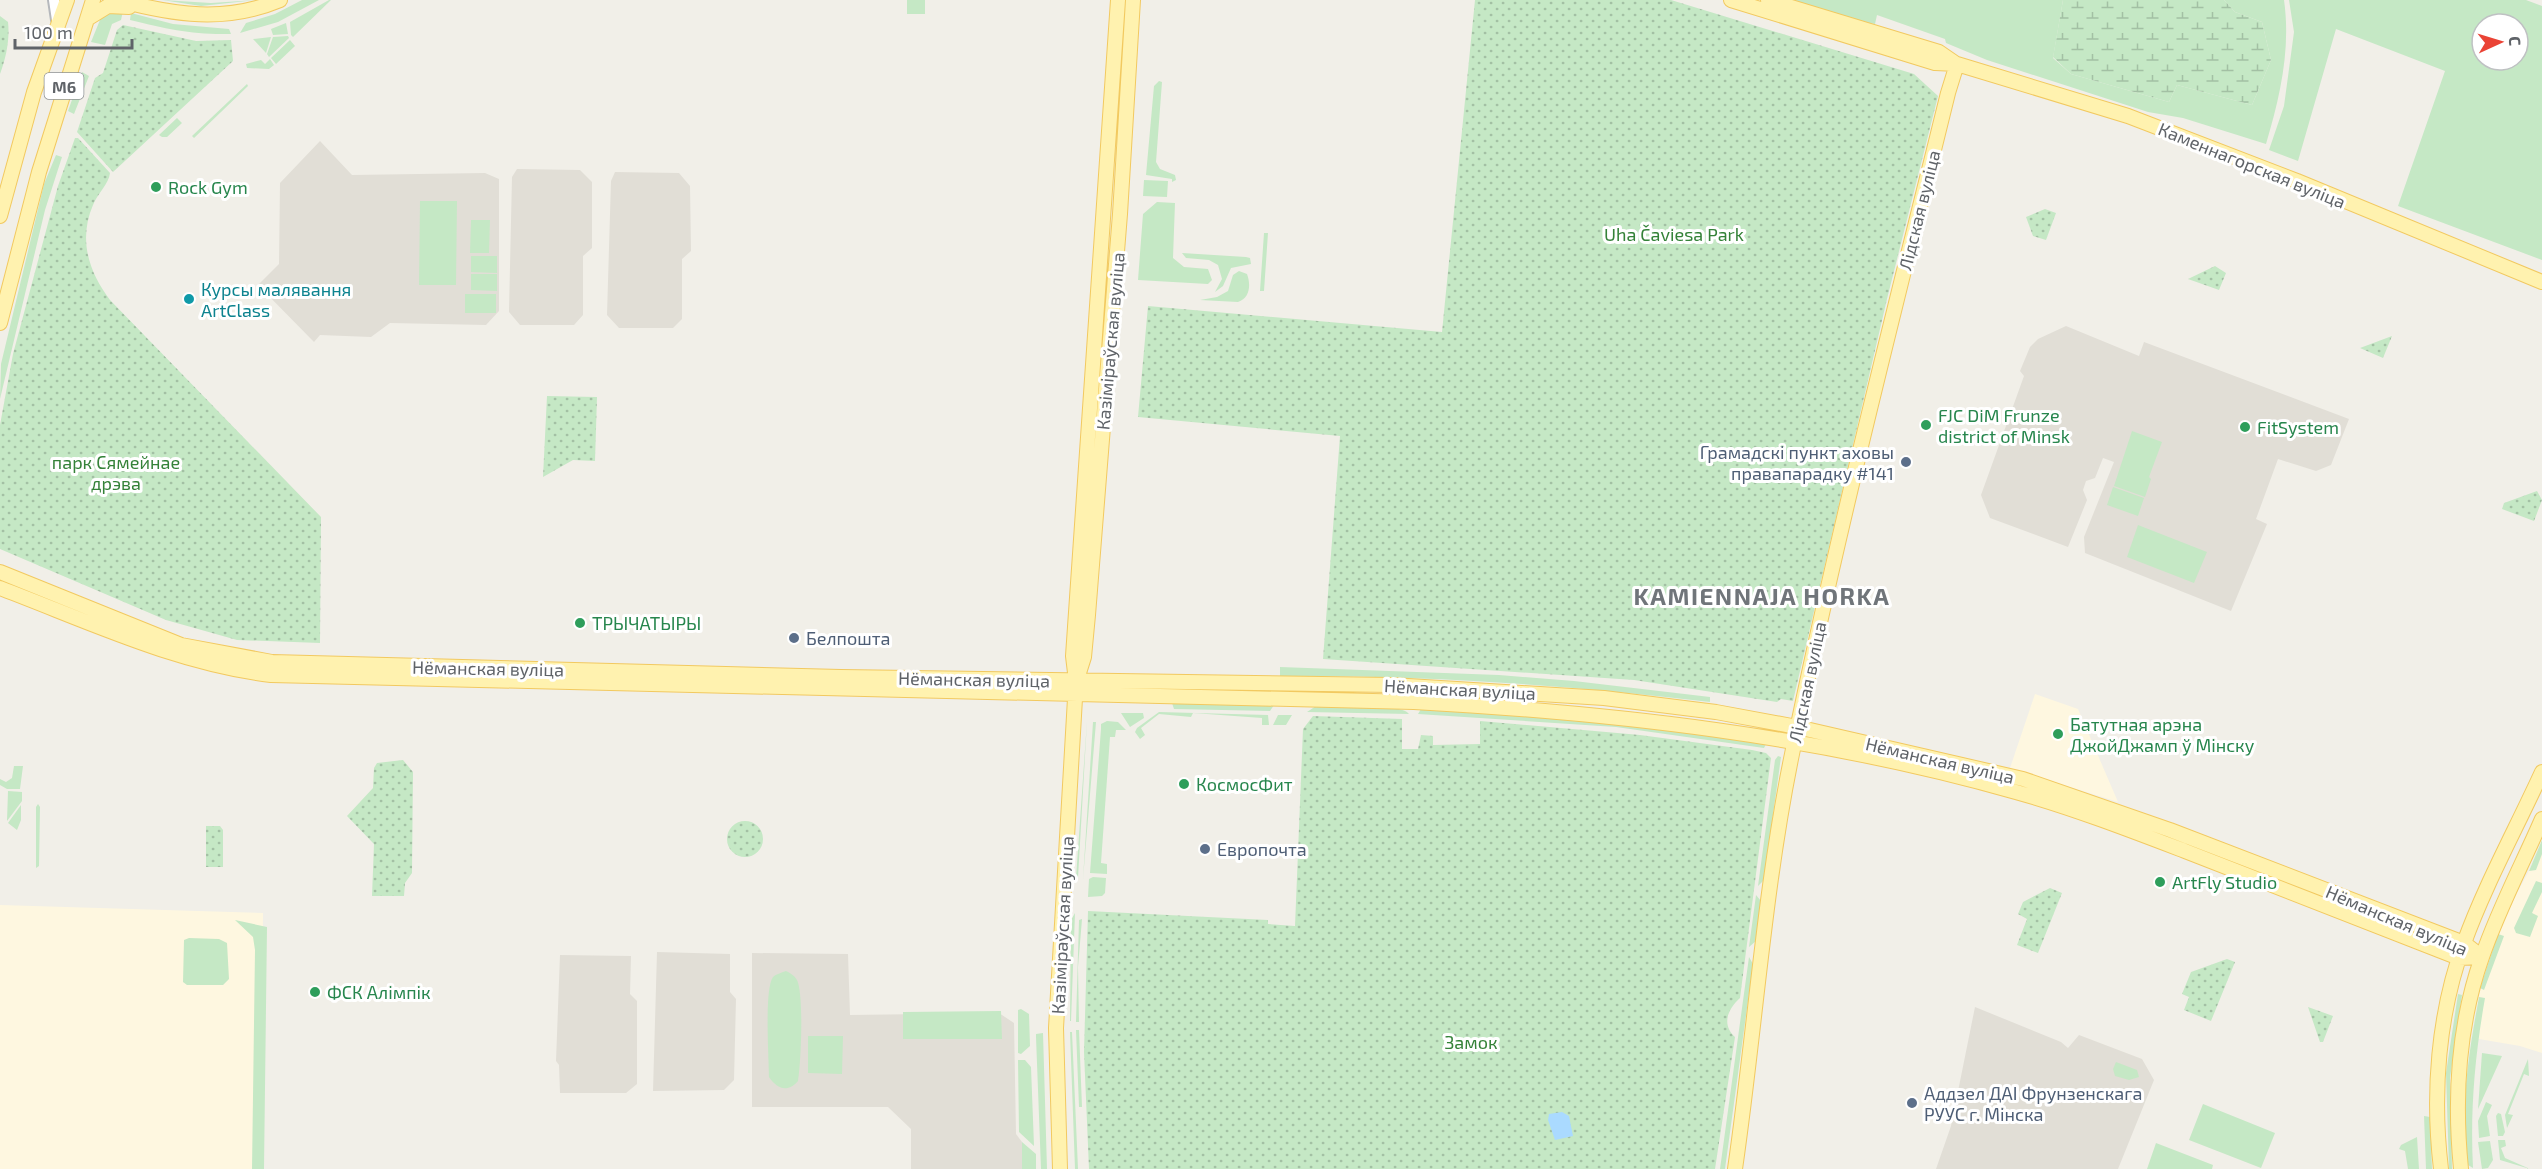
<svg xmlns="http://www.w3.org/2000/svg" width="2542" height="1169" viewBox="0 0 2542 1169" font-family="'Exo 2',sans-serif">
<defs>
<pattern id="wetland-marsh" width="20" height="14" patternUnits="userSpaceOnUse" patternTransform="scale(1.5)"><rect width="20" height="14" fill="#c5e8c5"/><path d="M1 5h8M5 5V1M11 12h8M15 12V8" fill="none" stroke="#a3c0a4"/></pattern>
<pattern id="park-dots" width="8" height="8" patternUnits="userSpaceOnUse" patternTransform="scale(1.5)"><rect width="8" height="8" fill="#c5e8c5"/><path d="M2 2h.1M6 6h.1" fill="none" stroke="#a3c0a4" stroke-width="1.8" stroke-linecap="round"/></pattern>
</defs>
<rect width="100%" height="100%" fill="#f1efe8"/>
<path fill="#fef7e0" d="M2035 694 2078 709 2118 802 2010 768Z
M2542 840V1053L2520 1046 2473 1038 2479 993 2498 928 2529 871Z
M0 905 263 913 261 1169H0Z"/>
<path fill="#e1ded6" d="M320 141 352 175 485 173 499 179V311L486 325 390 323 371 337 320 335 314 342 258 285 279 264 280 183Z
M517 169 580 170 592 182V248L583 256V315L574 325H520L509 312 512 177Z
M615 172 679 173 690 186 691 251 682 259V319L673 328H619L607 315 611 181Z
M2066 326 2139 356 2144 342 2349 419 2331 465 2316 471 2278 459 2256 519 2267 524 2231 611 2085 553 2084 537 2114 462 2103 458 2095 478 2086 481 2083 490 2087 500 2068 547 1990 518 1981 495 2024 376 2020 371 2030 347 2038 339Z
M657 952 730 954V992L736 999 734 1080 724 1090 653 1091Z
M752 953 848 954 850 1015 999 1013 1014 1023 1016 1134 1022 1142V1169H911V1129L888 1107H752Z
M560 955 631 956 630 994 637 1001V1084L626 1093H560L559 1065 556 1061Z
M1975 1007 2061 1042 2068 1048 2079 1035 2142 1059 2154 1080 2118 1169H1936L1951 1126Z"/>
<path fill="#c5e8c5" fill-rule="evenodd" d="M162 0 211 3 256 0 201 6Z
M302 0H319L278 22 240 33 246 23 275 14Z
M329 0H331L293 37 291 35 290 22Z
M907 0H925V14H907Z
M1786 0H2063L2053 58 2071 74 2169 102 2177 85 2252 105 2271 60 2262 22 2235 12 2224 0H2284C2291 49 2280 97 2266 144L2183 118 2148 112 1987 60 1946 43 1945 39 1877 15 1875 24 1849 20Z
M2289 0H2526L2542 6V260L2398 206 2445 71 2336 29 2298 161 2269 150 2284 106 2294 32ZM2482 24H2518V60H2482Z
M123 11 121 20 112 24 105 45 91 42 102 15Z
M131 13 173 24 229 29 231 34C192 35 168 29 130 20Z
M286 23 288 34 273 35 271 29Z
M288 36 289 38 269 57 267 54 273 37Z
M271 37 266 53 253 39Z
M290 40 295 46 276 64 271 58Z
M270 59 274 65 269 69 247 68 246 64 261 60 265 64Z
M82 72 89 76 74 114 68 111Z
M1159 81 1162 82 1156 162 1160 169 1175 175 1176 180 1172 182V179L1146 175 1154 86Z
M247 84 248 86 194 138 192 136Z
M177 118 182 123 167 137H162L159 135Z
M56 155 62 157 45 210 0 399 1 364 44 184Z
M1144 180 1168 181 1167 197 1143 196Z
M420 201H457L456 285H419Z
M1157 202 1175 203 1173 258 1184 267 1208 269 1212 280 1208 284 1138 280 1143 214Z
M471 220H490L489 253H470Z
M1264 233H1268L1264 291H1260Z
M1182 253 1246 257 1250 258 1251 264 1231 268 1223 286 1215 292 1222 279 1218 265 1209 260 1186 258Z
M471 256H497V273L471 272Z
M1239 271 1247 274C1251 285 1250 298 1238 302L1200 300 1217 297 1228 291 1233 275Z
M471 274H497V291L471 290Z
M465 294H496V313H465Z
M2132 431 2162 442 2149 477 2151 479 2145 497 2114 486Z
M2113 487 2144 498 2138 516 2107 505Z
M2138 525 2207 552 2194 583 2127 557Z
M1280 667 1499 675 1574 681 1710 697V702C1567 685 1424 675 1280 676Z
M1172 703 1274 705 1270 711 1174 709Z
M1316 706C1332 707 1402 703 1409 714L1307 712Z
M1421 709 1551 716 1767 742 1764 748 1616 727 1418 714Z
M1159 712 1268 715 1269 725H1262V718L1193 713 1191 717 1159 714 1141 728 1145 735 1140 739 1135 732 1137 728Z
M1121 713H1143L1144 718 1130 727Z
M1278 715H1292L1286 725H1273Z
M1087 721 1078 878H1076Z
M1107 721 1118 722 1126 730H1116L1115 737H1110L1101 863 1107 864V874L1090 873 1101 729V724Z
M1093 722H1096L1083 879Z
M1778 756 1781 757 1764 880 1758 886 1775 760Z
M14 766H23L20 789H7L0 785V779L6 782 12 778Z
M8 791 22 792V801L7 821Z
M38 804 40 807 39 866 36 868V807Z
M21 805V820L17 830 8 823Z
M2542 840V854L2536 870 2529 871Z
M1093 877 1106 878 1105 893 1102 896 1088 897 1089 879Z
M2536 881 2542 883V892L2532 913 2538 916 2530 937 2516 933 2514 928Z
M1756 895 1761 901 1756 941 1749 947Z
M1075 913 1071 1021H1070L1071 920Z
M1082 919 1078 967 1079 1022H1076L1079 920Z
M235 920 267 927 264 1169H252L255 950 253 937Z
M2498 934 2504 936 2484 990 2480 988Z
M189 938 219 939 227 943 229 979 223 985H187L183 982 184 940Z
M1749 957 1753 964 1725 1169H1720Z
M786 971C790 973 794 975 797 980 804 994 801 1064 798 1081 788 1093 777 1089 769 1077 769 1059 764 989 773 977 776 974 781 973 786 971Z
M2458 994 2462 995 2450 1078 2452 1169H2449L2446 1073Z
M2479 997 2485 998C2475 1055 2470 1110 2473 1168L2468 1165C2459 1110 2469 1052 2479 997Z
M1021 1009 1029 1014 1030 1046 1021 1054 1018 1053V1010Z
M1001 1011 1002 1039H903V1012Z
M1076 1030H1079L1082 1107H1079Z
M1070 1032H1072L1078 1169H1075Z
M1043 1033 1047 1169H1041L1036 1037V1034Z
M808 1036H843L842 1074 808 1073Z
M2482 1053 2502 1056 2478 1109Z
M2528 1059 2529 1076 2524 1074 2508 1114 2513 1115 2507 1128 2505 1115Z
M1018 1060H1025L1031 1067 1034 1146 1019 1132Z
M2116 1062 2137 1070 2139 1077 2129 1080 2115 1076 2113 1069Z
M2486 1102 2492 1105 2487 1116 2490 1136 2479 1138 2478 1121Z
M2203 1104 2275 1133 2261 1168 2189 1140Z
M2498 1113 2501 1114 2505 1132 2503 1136H2498L2496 1116Z
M2424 1116 2430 1117 2432 1169H2426Z
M2417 1137 2419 1169H2408L2405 1151 2399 1149 2401 1145Z
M2498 1140H2505L2506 1146 2501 1148 2505 1158 2530 1169 2500 1160Z
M2490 1141 2493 1160 2488 1168 2482 1169 2478 1142Z
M1022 1142 1036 1154V1169H1022Z
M2156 1143 2213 1165 2212 1169H2147Z"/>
<path fill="url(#wetland-marsh)" d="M2063 0H2224L2235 12 2262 22 2271 60 2252 105 2177 85 2169 102 2071 74 2053 57Z"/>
<path fill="url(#park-dots)" d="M1475 0H1671L1914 74 1938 96 1887 299 1793 701 1781 699 1777 702 1634 680 1323 659 1340 436 1138 417 1148 306 1442 332Z
M0 16 8 22C10 39 6 58 0 74Z
M123 25 196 41 231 40 233 61 113 172 77 132 95 78 103 73 117 30Z
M75 138H78L110 173C109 184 97 194 93 205 78 240 89 272 110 300L321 517 320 643 237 640 166 620 0 549V425L13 354 58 186Z
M2045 209 2056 213 2046 240 2033 236 2026 217Z
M2215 266 2226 273 2219 290 2188 279Z
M2392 336 2383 358 2360 348Z
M547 396 597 397 595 461 573 460 543 477Z
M2537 491 2542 500 2534 521 2502 509 2504 503Z
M1313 716 1402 719V749H1418L1421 735 1433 736V745L1480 744V721L1640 735 1752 750 1766 753 1771 758 1740 998C1728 1009 1721 1024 1735 1037L1715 1169H1089L1084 1052 1088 911 1268 920V924L1295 926 1303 729Z
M403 760 413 772 412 873 405 883 404 896H372L374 844 347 816 373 788 374 768 377 763Z
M727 839a18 18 0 1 1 36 0a18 18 0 1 1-36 0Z
M206 826H220L223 830V867H206Z
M2050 888 2062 893 2038 953 2017 945 2027 919 2018 914 2023 902Z
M2227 959 2235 962 2211 1021 2184 1010 2189 997 2182 994 2191 972Z
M2308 1007 2333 1016 2323 1042H2320Z"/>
<path fill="#aadaff" d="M1562 1112 1569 1116 1573 1136 1555 1140 1548 1120 1549 1114Z"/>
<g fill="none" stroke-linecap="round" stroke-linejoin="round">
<defs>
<path id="minor" d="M54 0 57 20"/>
<path id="major" d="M118 0C174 15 225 23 280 0
M1731 0 1935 63 1957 64 2128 116 2297 181 2542 282
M1768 0 1939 52 1955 63
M87 19 108 6 129 7
M0 216 34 92 67 0
M0 323 39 172 93 0
M0 572 181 645 272 662 841 677 1392 685 1604 698 1716 712 1797 727 2023 779 2170 830 2464 943 2482 957
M0 588C90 622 175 663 271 675L1414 702C1617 713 1819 736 2016 792 2073 808 2130 830 2185 851 2277 886 2368 922 2459 958L2482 957
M1078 676 1084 657 1088 615 1120 214 1133 0
M1060 1169 1056 1028 1076 681 1073 656 1118 0
M1735 1169C1755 1031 1764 890 1792 754 1837 532 1894 313 1948 93L1957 64
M2441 1169C2432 1094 2438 1014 2464 943 2485 885 2516 829 2542 772
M2461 1169C2454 1098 2458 1025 2482 957 2498 910 2522 865 2542 819"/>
</defs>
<use href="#minor" stroke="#b5b8bc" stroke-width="14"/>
<use href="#major" stroke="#f2c960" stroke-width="16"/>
<use href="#minor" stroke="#fff" stroke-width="10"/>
<use href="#major" stroke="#fff2af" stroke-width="14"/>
</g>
<g fill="#2e9e5b" stroke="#fff" stroke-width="2">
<circle cx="156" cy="187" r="6"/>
<circle cx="1926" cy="425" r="6"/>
<circle cx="2245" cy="427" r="6"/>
<circle cx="580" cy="623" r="6"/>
<circle cx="2058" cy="734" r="6"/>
<circle cx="1184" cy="784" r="6"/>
<circle cx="2160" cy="882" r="6"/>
<circle cx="315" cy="992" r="6"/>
</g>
<circle fill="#0f9aa8" stroke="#fff" stroke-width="2" cx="189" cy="299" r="6"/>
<g fill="#5c6f8a" stroke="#fff" stroke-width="2">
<circle cx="1906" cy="462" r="6"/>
<circle cx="794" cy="638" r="6"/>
<circle cx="1205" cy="849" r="6"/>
<circle cx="1912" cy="1103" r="6"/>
</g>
<g text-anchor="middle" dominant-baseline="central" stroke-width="6" stroke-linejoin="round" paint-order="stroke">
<rect fill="#fff" stroke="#8f9295" stroke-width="1.5" x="44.5" y="73" width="39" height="26" rx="4.5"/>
<g font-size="16" font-weight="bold" fill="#5f6368">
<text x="64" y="86">М6</text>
</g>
<g font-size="18" fill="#5f6368" stroke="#fff">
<text transform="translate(2252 165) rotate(22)">Каменнагорская вуліца</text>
<text transform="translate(1919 210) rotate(-76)">Лідская вуліца</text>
<text transform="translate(1110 341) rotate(-85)">Казіміраўская вуліца</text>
<text transform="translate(488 668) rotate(1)">Нёманская вуліца</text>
<text transform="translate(974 679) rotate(1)">Нёманская вуліца</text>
<text transform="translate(1807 682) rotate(-78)">Лідская вуліца</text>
<text transform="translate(1460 689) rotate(3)">Нёманская вуліца</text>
<text transform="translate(1940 760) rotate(13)">Нёманская вуліца</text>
<text transform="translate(2397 920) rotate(23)">Нёманская вуліца</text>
<text transform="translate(1062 925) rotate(-87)">Казіміраўская вуліца</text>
</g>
<g font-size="18" fill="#27864d" stroke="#fff" text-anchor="start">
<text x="168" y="187">Rock Gym</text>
<text x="1938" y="415">FJC DiM Frunze<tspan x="1938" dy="21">district of Minsk</tspan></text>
<text x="2257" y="427">FitSystem</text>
<text x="592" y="623">ТРЫЧАТЫРЫ</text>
<text x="2070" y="724">Батутная арэна<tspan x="2070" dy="21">ДжойДжамп ў Мінску</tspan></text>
<text x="1196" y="784">КосмосФит</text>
<text x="2172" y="882">ArtFly Studio</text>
<text x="327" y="992">ФСК Алімпік</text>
</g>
<g font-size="18" fill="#348238" stroke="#fff">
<text x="1674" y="234">Uha Čaviesa Park</text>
<text x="116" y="462">парк Сямейнае<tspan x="116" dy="21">дрэва</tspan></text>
<text x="1471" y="1042">Замок</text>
</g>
<g font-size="18" fill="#0d838f" stroke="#fff" text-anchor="start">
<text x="201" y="289">Курсы малявання<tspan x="201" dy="21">ArtClass</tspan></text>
</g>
<g font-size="18" fill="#4e5e75" stroke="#fff" text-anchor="start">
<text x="1894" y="452" text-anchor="end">Грамадскі пункт аховы<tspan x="1894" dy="21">правапарадку #141</tspan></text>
<text x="806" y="638">Белпошта</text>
<text x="1217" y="849">Европочта</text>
<text x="1924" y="1093">Аддзел ДАІ Фрунзенскага<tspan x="1924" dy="21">РУУС г. Мінска</tspan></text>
</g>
<g font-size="24" font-weight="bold" letter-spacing="1.5" fill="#70757a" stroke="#fff">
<text x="1762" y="595">KAMIENNAJA HORKA</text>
</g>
</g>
<g transform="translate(2500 42) rotate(86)"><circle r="28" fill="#ffffff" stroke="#bfc1c3" stroke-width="1.5"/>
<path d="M0-4.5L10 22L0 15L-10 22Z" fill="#ea4335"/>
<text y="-9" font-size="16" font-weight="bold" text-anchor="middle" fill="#5f6368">С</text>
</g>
<path d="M15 39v9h117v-9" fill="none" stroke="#5f6368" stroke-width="3"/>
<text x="24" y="39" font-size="18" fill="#5f6368" stroke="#ffffff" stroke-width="4.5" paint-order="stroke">100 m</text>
</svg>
